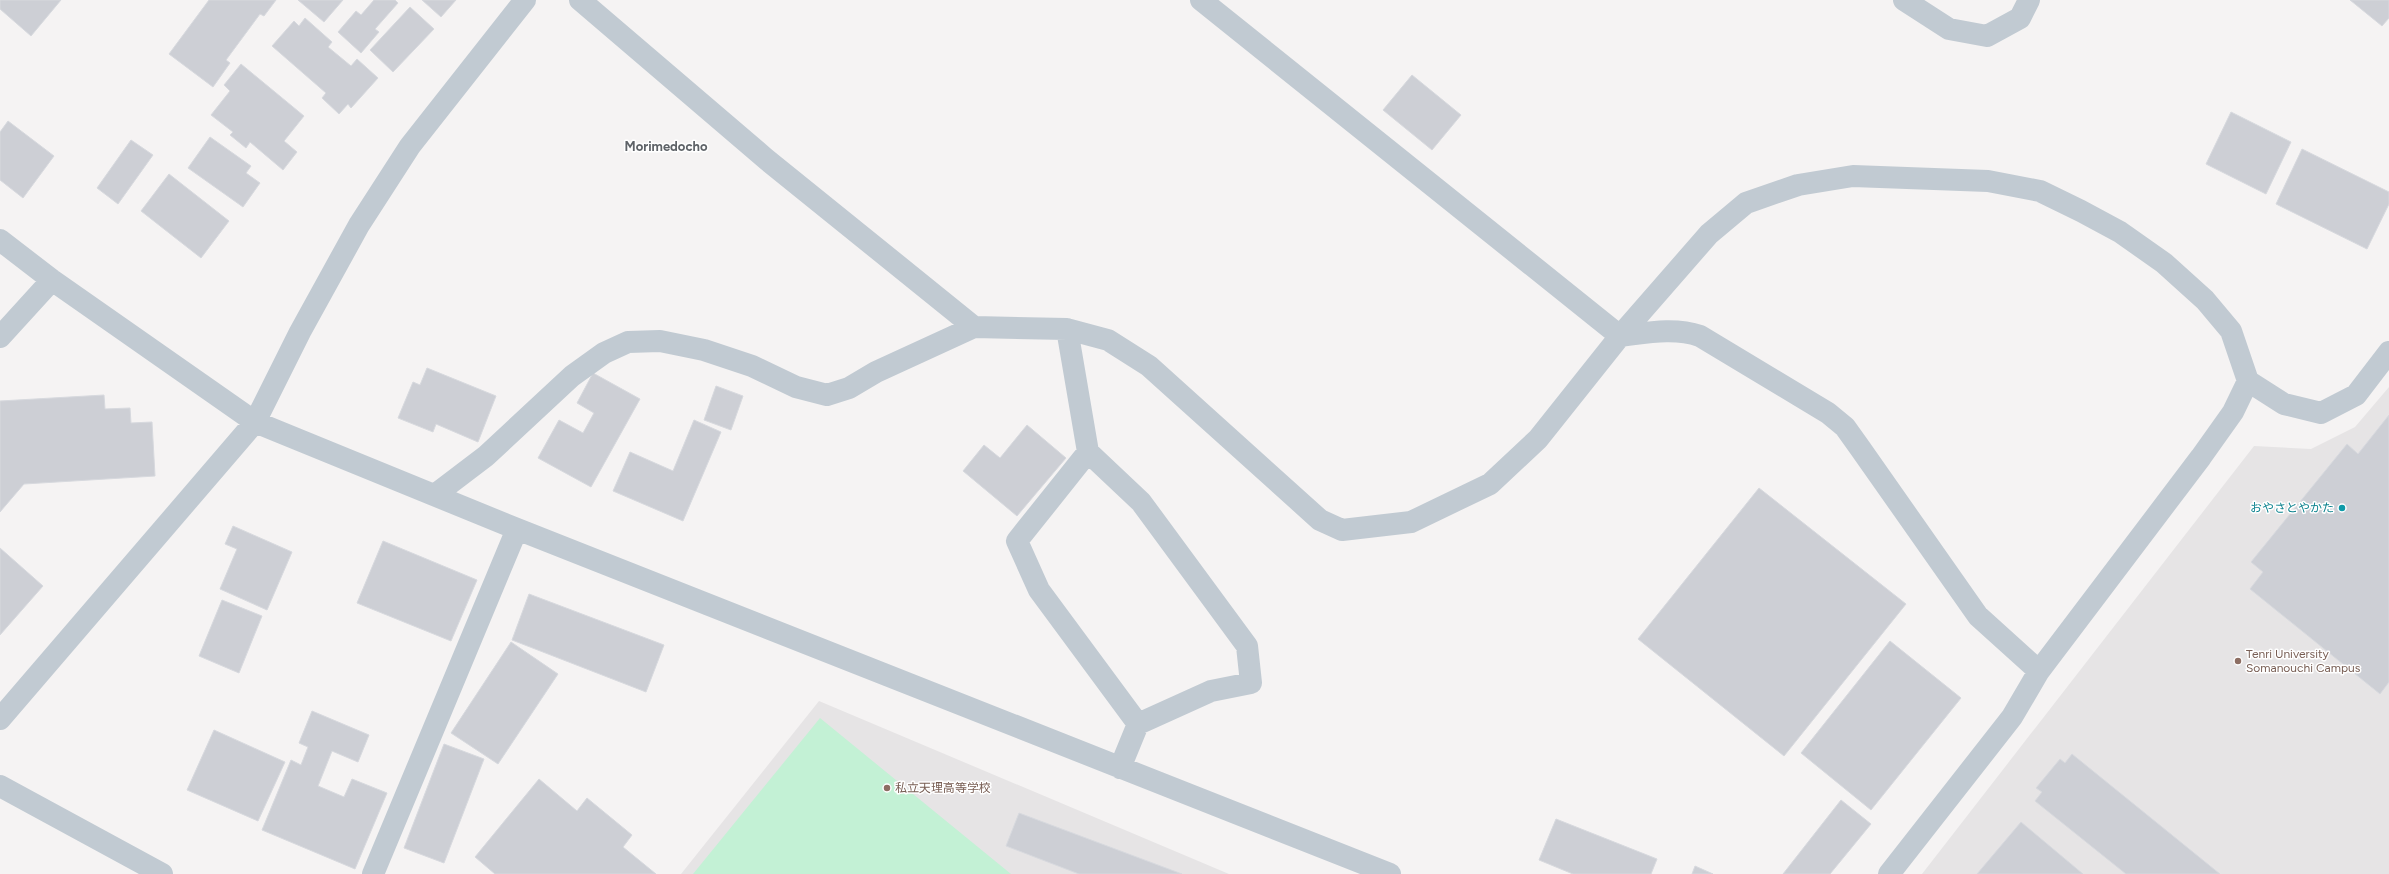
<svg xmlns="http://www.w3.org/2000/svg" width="2389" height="874" viewBox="0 0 2389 874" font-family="Figtree,'Noto Sans JP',sans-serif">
<rect width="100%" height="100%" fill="#f5f3f3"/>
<path fill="#e6e4e5" d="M2389 387V874H1922L2254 446 2311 449 2355 427Z
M819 701 1229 874H681Z"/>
<path fill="#c3f1d5" d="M820 718 1011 874H693Z"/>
<path fill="#cdcfd5" stroke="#d7d9de" d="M0 0H61L31 36 0 9Z
M209 0H276L264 16 260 14 226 60 230 63 213 87 169 54Z
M298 0H343L324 22Z
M374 0H395L398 3 375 29 379 32 361 53 338 32 356 11 361 15Z
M422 0H456L441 17Z
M2350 0H2389V18L2382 26Z
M410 7 434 29 393 72 370 50Z
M305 18 332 42 328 47 351 66 357 59 378 78 351 108 348 104 339 114 322 98 326 93 272 46 294 21 299 26Z
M241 64 304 116 284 141 297 152 283 170 250 142 246 148 230 135 233 132 211 115 230 91 224 85Z
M1412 75 1461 115 1432 150 1383 110Z
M2231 112 2291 142 2266 194 2206 164Z
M8 121 54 156 23 198 0 180V132Z
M210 137 251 166 246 173 260 183 243 207 188 168Z
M131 140 153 155 118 204 97 188Z
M2302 149 2389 192V204L2367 249 2276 204Z
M169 174 229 221 201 258 141 211Z
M427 368 496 396 478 442 436 424 433 432 398 418 413 382 420 385Z
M593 373 640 399 591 487 538 458 559 420 583 433 594 413 577 403Z
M716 386 743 396 731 430 704 420Z
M104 395 105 409 130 408 131 423 152 422 155 476 24 484 0 512V401Z
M2389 415V682L2380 694 2250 589 2263 572 2251 562 2347 444 2358 454Z
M694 420 721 432 683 521 613 491 630 452 673 471Z
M1027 425 1066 458 1017 516 963 471 984 445 1000 458Z
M1759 488 1906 604 1784 756 1638 639Z
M233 526 292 552 267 610 220 589 237 549 225 544Z
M383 541 477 580 451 641 357 603Z
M0 548 43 586 0 635Z
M529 594 664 645 646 692 512 640Z
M222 600 262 616 239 673 199 656Z
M1890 641 1961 698 1871 810 1801 753Z
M511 642 558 674 498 764 451 733Z
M312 711 369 735 358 762 332 751 318 786 344 797 352 779 387 793 355 869 262 830 291 760 301 765 308 747 299 743Z
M214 730 285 762 258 821 187 790Z
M444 744 484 759 444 863 404 848Z
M2072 754 2220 874H2126L2035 801 2042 792 2036 788 2060 759 2065 763Z
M539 779 577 811 587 798 632 835 623 847 656 874H495L475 857Z
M1841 800 1871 824 1830 874H1783Z
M1019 813 1182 874H1079L1006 846Z
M1556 819 1657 859 1651 874H1573L1539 860Z
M2021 822 2083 874H1977Z
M1695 866 1713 874H1692Z"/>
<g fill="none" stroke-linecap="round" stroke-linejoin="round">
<path stroke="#c1cad2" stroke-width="22" d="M580 0 766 159 974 327
M1201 0 1620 336C1646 333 1674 327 1700 336L1828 413 1845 427 1860 448 1978 616 2039 671
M1904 0 1949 29 1987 36 2020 18 2029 0
M0 240 52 280 255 422 517 529 1390 874
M1067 329 1088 452 1017 541 1039 590 1138 724 1120 768
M0 337 52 280
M2248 381 2284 404 2321 413 2356 395 2389 352
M1088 452 1141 502 1247 646 1251 683 1211 691 1138 724
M436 494 486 456 572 376 604 353 628 342 660 341 704 350 752 366 796 387 827 395 849 388 876 372 974 327 1067 329 1108 340 1149 366 1320 520 1342 530 1411 522 1490 484 1538 439 1620 336 1709 234 1746 203 1798 185 1853 176 1988 181 2040 191 2081 211 2120 232 2164 263 2205 300 2231 331 2248 381 2233 412 2201 457 2039 671 2012 717 1889 874
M0 719 255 422 300 332 359 225 410 146 525 0
M0 786 162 874
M373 874 517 529"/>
</g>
<circle fill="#0f9aa8" stroke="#fff" stroke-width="1.5" cx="2342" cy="508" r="4"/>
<g fill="#8d6e63" stroke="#fff" stroke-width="1.5">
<circle cx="2238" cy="661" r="4"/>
<circle cx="887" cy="788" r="4"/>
</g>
<g text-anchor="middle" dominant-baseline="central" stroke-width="3" stroke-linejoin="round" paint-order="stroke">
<g font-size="12" fill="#0d838f" stroke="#fff" text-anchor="end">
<text x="2334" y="508">おやさとやかた</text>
</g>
<g font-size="12" fill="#785e54" stroke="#fff" text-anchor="start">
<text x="2246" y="654">Tenri University<tspan x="2246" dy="14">Somanouchi Campus</tspan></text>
<text x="895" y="788">私立天理高等学校</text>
</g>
<g font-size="13" font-weight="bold" fill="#5f6368" stroke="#fff">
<text x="666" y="146">Morimedocho</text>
</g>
</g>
</svg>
